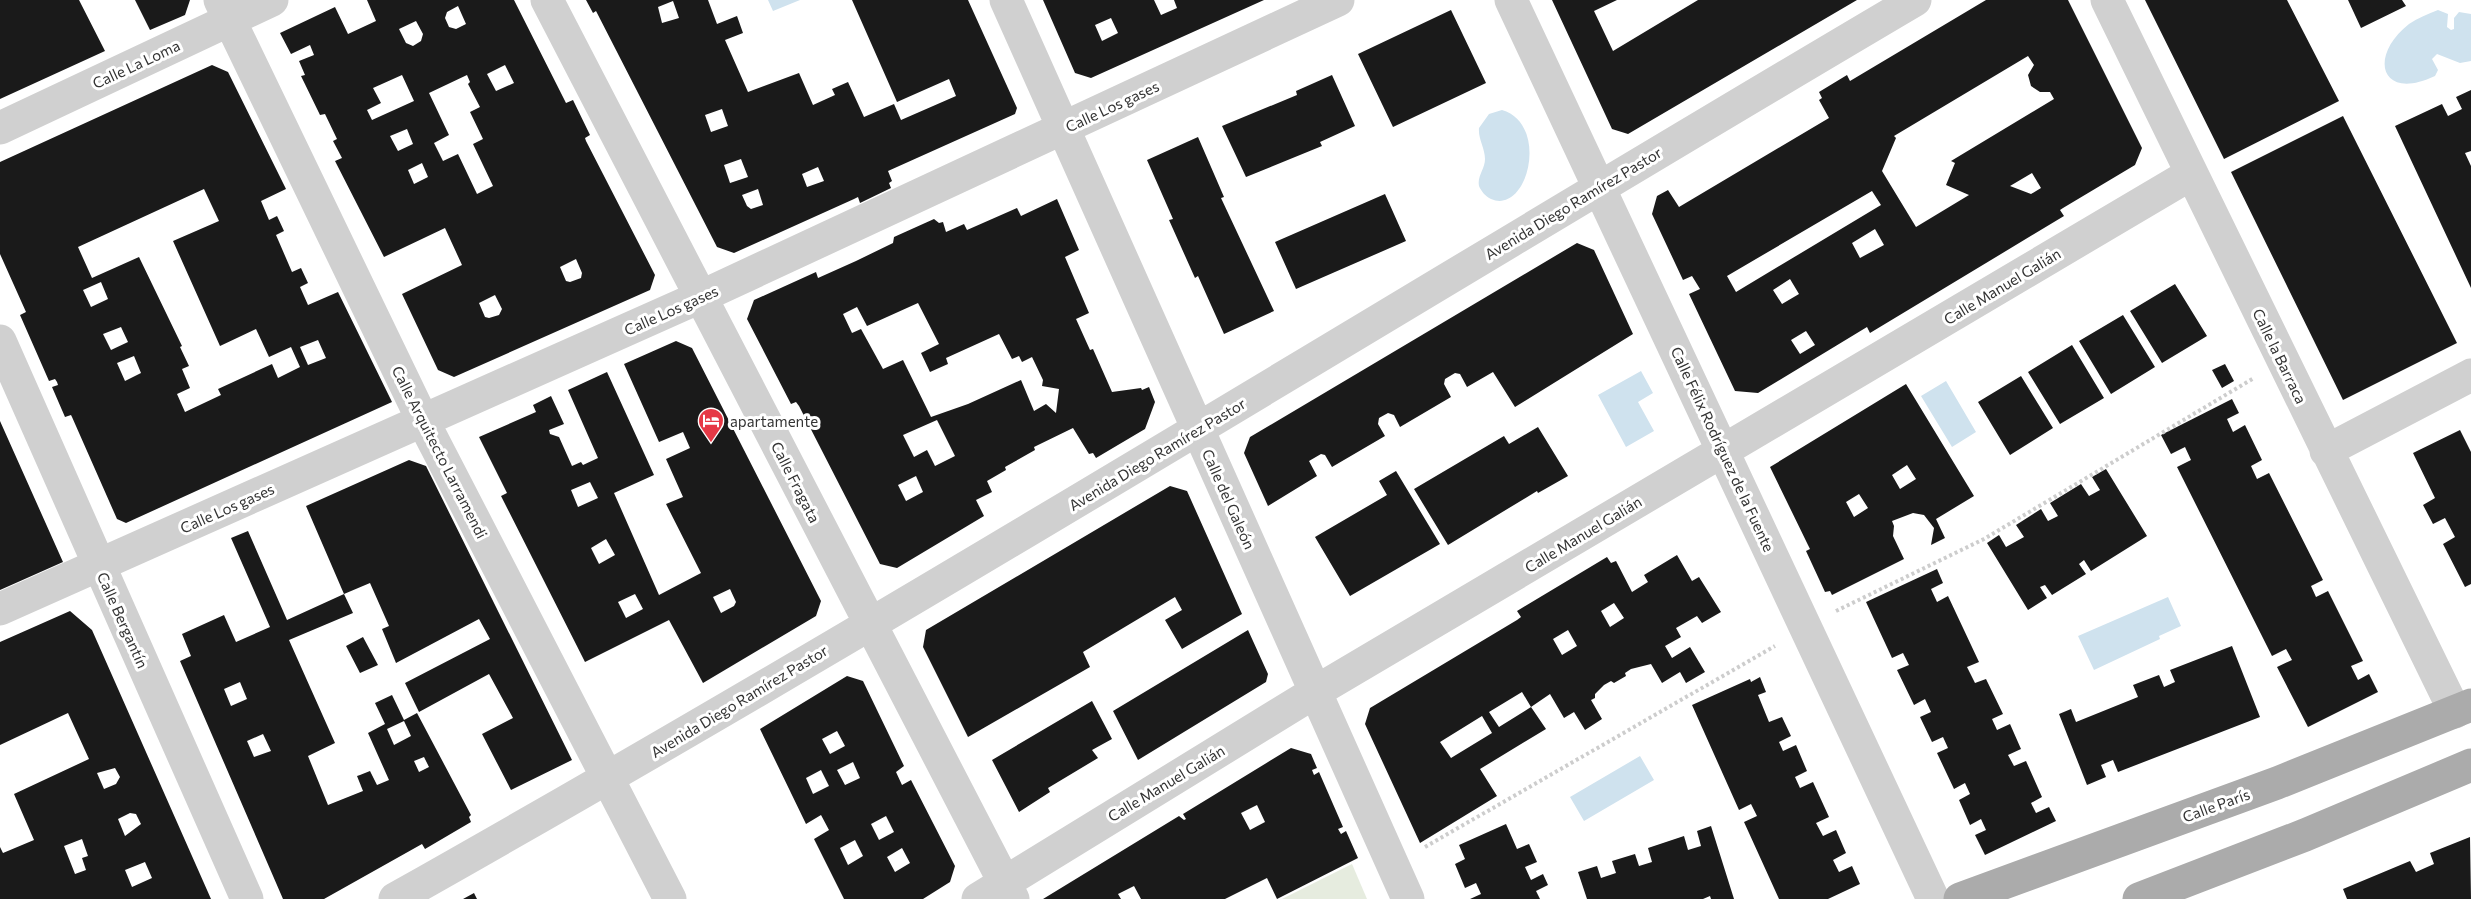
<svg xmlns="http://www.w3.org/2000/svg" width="2471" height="899" viewBox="0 0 2471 899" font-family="Commissioner,sans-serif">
<rect width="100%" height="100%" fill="#fff"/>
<path fill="#e6ecdf" d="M1352 864 1367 899H1282Z"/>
<path fill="#cfe2ee" d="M768 0H800L773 11Z
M2438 10 2448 14 2447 27 2451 30 2454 29V18L2459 12 2471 14V61L2460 63 2437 54 2432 59 2438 70 2435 76C2380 102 2368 56 2409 24 2418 18 2428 14 2438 10Z
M1502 110C1550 124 1528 215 1491 199 1486 197 1481 191 1479 186 1477 176 1485 169 1485 159 1485 148 1478 139 1479 128L1489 114Z
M1641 371 1653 393 1638 402 1654 431 1626 447 1598 395Z
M1946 381 1976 432 1952 447 1921 396Z
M2168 597 2181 626 2159 636 2160 639 2094 670 2078 636Z
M1640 756 1654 780 1584 821 1570 797Z"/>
<path fill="#1a1a1a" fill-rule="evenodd" d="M0 0H79L105 51 0 99Z
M135 0H190L185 15 150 30Z
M367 0H514L566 103 573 100 590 135 585 138 586 141 655 275 650 290 454 377 438 370 402 294 462 265 445 228 384 257 335 161 342 158 333 141 337 139 325 114 320 115 301 76 305 75 299 61 314 55 310 45 291 54 280 33 335 7 348 34 376 21ZM458 6 466 24 456 29 449 27 445 18 447 12ZM416 21 423 34 421 41 413 46 406 43 399 29ZM505 65 514 83 496 91 487 74ZM402 75 414 101 372 120 367 110 381 103 373 88ZM467 75 470 82 468 84 480 107 470 112 483 139 473 144 493 186 477 194 458 154 443 161 434 143 449 135 429 93ZM407 129 413 144 398 151 390 136ZM422 163 428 177 414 184 408 170ZM576 259 582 273 581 278 570 282 566 281 560 267ZM495 295 502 309 499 315 489 318 485 317 479 303Z
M586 0H708L717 24 737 16 743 33 725 40 748 92 799 73 813 105 835 95 832 89 848 82 864 117 894 104 901 120 956 96 949 79 897 102 852 0H968L1017 108 1015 114 888 171 892 181 889 183 891 188 860 203 858 197 854 199 734 253 717 247 596 11 593 13ZM673 1 679 18 662 23 658 7ZM722 109 728 126 711 132 705 115ZM741 159 748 177 730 183 724 165ZM818 167 824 181 807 187 802 174ZM758 189 763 205 751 209 747 206 742 195Z
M1043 0H1154L1161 15 1177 8 1174 0H1264L1091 78 1075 73ZM1111 18 1118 33 1102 41 1095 25Z
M1552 0H1617L1594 11 1613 51 1698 0H1857L1628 134 1612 129Z
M1986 0H2068L2142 148 2135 165 2063 208 2060 210 2064 216 1870 333 1867 327 1758 393 1735 391 1689 294 1700 289 1692 276 1683 280 1652 214 1657 196 1668 190 1679 207 1829 118 1819 100 1822 98 1819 92 1847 75 1850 81ZM2028 56 2034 65 2028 75 2031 86 2040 92H2050L2054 99 1951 161 1955 163 1946 185 1969 195 1916 227 1882 171 1896 138 1894 136ZM2032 173 2041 188 2031 194 2010 186ZM1872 191 1881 205 1736 292 1727 276ZM1875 229 1884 245 1860 258 1852 243ZM1790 279 1799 294 1782 304 1773 290ZM1806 331 1815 345 1800 354 1791 340Z
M2145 0H2287L2339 101 2224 159Z
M2348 0H2402L2406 6 2361 28Z
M1451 10 1486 83 1393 127 1358 54Z
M212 65 228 72 286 189 261 201 269 220 277 216 278 218 284 231 276 235 292 272 301 268 308 283 300 287 308 305 338 292 392 402 126 523 117 519 72 417 71 415 65 417 52 387 58 385 57 382 55 379 49 381 20 315 26 312 0 254V162ZM204 189 219 221 173 241 220 346 256 329 269 357 291 347 300 367 278 378 272 364 218 389 221 395 185 412 177 394 190 388 182 369 189 366 180 347 182 346 139 257 92 278 78 247ZM101 282 108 299 91 307 83 290ZM121 327 128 342 111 350 103 334ZM318 340 326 358 308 365 300 347ZM134 356 141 373 125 381 117 363Z
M1332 75 1355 126 1320 142 1322 146 1246 177 1222 126 1297 95 1296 91Z
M2471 90V151L2465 153 2471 166V288L2395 126 2442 104 2448 116 2462 109 2456 97Z
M2343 116 2457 343 2343 400 2231 172Z
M1198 137 1224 197 1221 198 1274 311 1224 334 1198 276 1195 278 1169 220 1173 219 1147 160Z
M1385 194 1406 241 1296 289 1275 242Z
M1057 199 1079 250 1065 257 1089 313 1076 319 1090 350 1093 349 1112 392 1141 388 1142 390 1149 387 1155 402 1145 429 1096 458 1093 453 1089 454 1073 428 1034 447 1035 450 1005 467 1006 470 987 481 992 492 976 500 984 516 897 568 880 564 799 406 796 402 791 404 747 319 754 300 816 272 818 278 856 261 893 243 894 237 934 219 939 223 943 222 946 232 964 224 967 230 1017 208 1021 216ZM918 303 939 344 921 353 930 372 948 364 946 358 999 334 1012 359 1019 356 1022 362 1032 357 1043 380 1042 386 1059 389 1056 413 1046 404 1034 411 1021 380 968 404 931 417 903 360 883 369 861 329 852 333 843 314 857 307 867 326ZM937 420 955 456 935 466 927 450 914 457 903 435ZM916 476 923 492 906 501 898 485Z
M1577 243 1594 250 1633 334 1515 407 1493 372 1467 387 1460 374 1455 373 1445 379 1444 384 1451 397 1400 427 1394 415 1388 413 1379 418 1378 424 1385 436 1332 467 1325 455 1321 454 1309 461 1317 476 1268 506 1244 453 1250 437Z
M2175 284 2207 336 2162 363 2130 311Z
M2123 315 2155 367 2111 394 2079 341Z
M676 341 692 348 821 601 816 616 703 683 669 620 585 662 501 496 507 493 479 437 536 412 533 405 551 396 564 424 549 430 550 434 559 437 572 466 581 462 583 465 598 458 568 390 607 372 654 475 614 493 659 595 701 573 666 504 683 497 666 459 690 448 683 432 659 442 624 364ZM590 482 598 498 578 507 571 490ZM606 539 615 555 599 564 591 548ZM730 589 736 602 734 606 721 613 713 597ZM635 594 643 609 626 618 618 602Z
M2072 345 2104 398 2060 424 2028 372Z
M2225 364 2234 381 2222 388 2212 370Z
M2021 376 2053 428 2010 455 1978 402Z
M1906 384 1974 496 1936 519 1945 538 1931 545 1934 528 1924 515 1913 513 1892 521 1894 526 1893 536 1904 559 1832 595 1830 591 1825 592 1806 551 1810 549 1808 545 1770 467ZM1907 465 1916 479 1900 489 1892 475ZM1859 494 1868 508 1854 517 1846 502Z
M2232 399 2239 413 2227 419 2233 432 2245 425 2262 460 2251 466 2257 479 2269 473 2323 580 2311 586 2316 597 2328 591 2363 661 2351 666 2358 680 2369 674 2378 692 2308 727 2277 667 2292 660 2286 649 2272 656 2177 467 2191 460 2185 447 2171 454 2161 435Z
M0 421 63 562 0 590Z
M1538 427 1568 476 1538 493 1537 491 1448 545 1414 489 1504 436 1509 444Z
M2460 430 2471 452V584L2465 587 2443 544 2455 537 2445 518 2433 524 2423 505 2435 498 2413 453Z
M409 460 426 466 572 760 511 790 482 734 513 718 489 674 419 712 405 683 490 639 479 619 396 663 382 629 389 626 370 583 344 594 306 506Z
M2106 469 2147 536 2091 571 2084 560 2079 564 2086 574 2052 595 2045 585 2040 587 2047 598 2028 610 1987 543 1999 535 2006 547 2024 537 2016 525 2041 509 2048 521 2058 516 2050 503 2081 484 2089 496 2100 490 2092 477Z
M1396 471 1440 544 1350 596 1315 537 1387 495 1379 481Z
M1170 486 1187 491 1242 614 1182 649 1165 620 1182 610 1175 597 1083 652 1090 667 968 737 923 647 926 630Z
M248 531 287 620 344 594 353 613 289 640 335 743 308 756 328 805 363 791 357 776 360 775 370 771 377 785 389 780 368 733 385 724 375 703 392 695 404 720 417 713 471 815 469 817 471 822 425 849 422 844 324 899H283L180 661 191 656 182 634 224 615 236 642 270 627 231 538ZM240 682 247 699 231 706 224 689ZM404 721 411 736 394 745 387 729ZM263 734 271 751 254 757 247 741ZM424 757 429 767 419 772 414 761Z
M1677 555 1692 581 1699 577 1721 612 1702 623 1697 616 1676 628 1681 637 1665 646 1672 658 1690 647 1705 672 1686 683 1680 672 1662 683 1651 664 1631 669 1625 673 1626 676 1614 683 1611 681 1604 685 1595 694V698L1591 700 1602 719 1585 730 1574 712 1564 718 1550 694 1531 707 1522 692 1489 712 1499 727 1531 707 1546 729 1480 769 1497 796 1420 843 1365 724 1370 708 1517 620 1521 617 1517 611 1607 557 1611 563 1616 561 1632 592 1648 582 1644 575ZM1614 603 1624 618 1610 627 1601 611ZM1568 630 1577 646 1562 655 1553 639ZM1482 716 1492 733 1451 758 1440 742Z
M1937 569 1943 583 1931 589 1937 602 1948 596 1979 662 1967 667 1975 683 1986 679 2003 714 1992 719 1997 730 2010 724 2021 749 2008 755 2014 766 2026 761 2042 797 2031 803 2036 813 2049 807 2056 821 1985 855 1975 835 1986 830 1981 819 1970 825 1959 800 1970 794 1965 783 1954 789 1937 753 1948 748 1943 737 1932 742 1920 717 1931 712 1925 699 1914 705 1897 670 1909 665 1903 653 1892 658 1866 602Z
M70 611 92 630 211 899H0V847L3 853 34 840 14 794 89 759 68 713 0 745V642ZM115 768 120 777 116 784 104 789 97 773ZM130 813 136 814 141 824 125 836 118 819ZM82 839 88 856 82 858 86 870 75 874 64 846ZM145 862 152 878 132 887 125 870Z
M1248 630 1268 674 1266 682 1138 760 1113 711Z
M363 637 378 665 360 673 346 646Z
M2232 646 2260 717 2118 772 2113 760 2101 765 2106 777 2087 785 2059 714 2071 709 2076 722 2138 697 2133 685 2159 675 2164 687 2175 682 2170 670Z
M847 676 863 681 904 766 896 772 902 785 911 780 955 866 950 882 923 899H844L814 839 829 830 821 815 806 824 760 729ZM837 731 845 746 830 754 822 739ZM853 762 860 778 845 785 837 770ZM821 770 829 786 813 794 806 778ZM886 816 894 832 879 840 871 824ZM855 840 863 856 848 865 840 848ZM902 848 910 863 895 872 887 857Z
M1760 677 1766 692 1758 695 1769 722 1782 717 1791 736 1779 742 1783 751 1796 745 1807 771 1795 777 1800 788 1813 782 1829 817 1816 823 1823 836 1836 830 1846 853 1833 860 1839 872 1852 866 1860 884 1828 899H1779L1744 822 1757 816 1751 804 1739 810 1692 705 1750 679 1751 682Z
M1092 701 1112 739 1092 750 1098 758 1048 788 1050 792 1019 812 992 760Z
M1291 748 1311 754 1317 768 1312 770 1314 775 1319 772 1343 827 1338 829 1341 834 1346 831 1358 858 1277 899 1267 878 1225 899H1141L1134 886 1118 894 1121 899H1043L1179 816 1184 820 1186 819 1183 814ZM1257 805 1265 822 1250 830 1241 813Z
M1506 824 1517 849 1529 844 1537 862 1525 867 1531 880 1543 874 1548 885 1536 891 1540 899H1470L1481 894 1476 883 1465 888 1455 864 1465 859 1459 845Z
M1711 826 1734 899H1711L1710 896 1703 899H1587L1578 872 1597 866 1601 878 1616 873 1612 861 1635 854 1639 866 1652 862 1648 848 1684 836 1688 850 1701 846 1697 831Z
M2470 837 2471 899H2347L2343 889 2410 861 2416 872 2434 864 2430 853Z
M474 893 477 899H463Z"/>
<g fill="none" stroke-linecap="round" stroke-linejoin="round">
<path stroke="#cdcdcd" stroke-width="4" stroke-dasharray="3 3" stroke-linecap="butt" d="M1836 611 1984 539 2254 378
M1425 847 1775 646"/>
<path stroke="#d0d0d0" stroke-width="33" d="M220 0 423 421 670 899
M547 0 1013 899
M1006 0 1408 899
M1511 0 1933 899
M2107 0 2455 712
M0 128 272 0
M0 341 247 899
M2326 451 2471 375
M0 609 700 297 1338 0
M395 899C908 610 1408 299 1915 0
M978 899 1315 692 2191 174"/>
<path stroke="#ababab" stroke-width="33" d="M1960 899 2277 783 2471 705
M2139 899 2305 835 2471 765"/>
</g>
<defs>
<symbol id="hotel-pin" viewBox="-11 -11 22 30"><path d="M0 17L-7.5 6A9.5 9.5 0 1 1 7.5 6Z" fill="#e63946" stroke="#fff"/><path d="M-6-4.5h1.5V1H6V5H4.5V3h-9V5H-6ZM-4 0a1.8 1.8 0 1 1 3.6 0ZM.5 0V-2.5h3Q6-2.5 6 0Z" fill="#fff"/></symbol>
</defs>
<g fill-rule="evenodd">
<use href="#hotel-pin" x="696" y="406" width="30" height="40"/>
</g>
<g text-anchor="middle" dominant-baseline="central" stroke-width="6" stroke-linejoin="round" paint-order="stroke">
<g font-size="15" fill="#333" stroke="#fff">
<text transform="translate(136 64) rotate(-25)">Calle La Loma</text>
<text transform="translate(1112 106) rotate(-25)">Calle Los gases</text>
<text transform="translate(1573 203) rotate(-31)">Avenida Diego Ramírez Pastor</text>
<text transform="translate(2002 286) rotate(-31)">Calle Manuel Galián</text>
<text transform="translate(671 310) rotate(-24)">Calle Los gases</text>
<text transform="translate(2280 356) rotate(64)">Calle la Barraca</text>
<text transform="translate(1723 449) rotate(65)">Calle Félix Rodríguez de la Fuente</text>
<text transform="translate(440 452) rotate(63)">Calle Arquitecto Larramendi</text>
<text transform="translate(1157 454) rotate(-31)">Avenida Diego Ramírez Pastor</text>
<text transform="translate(796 482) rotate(63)">Calle Fragata</text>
<text transform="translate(1229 499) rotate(66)">Calle del Galeón</text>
<text transform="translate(227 508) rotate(-24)">Calle Los gases</text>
<text transform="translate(1583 534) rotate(-31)">Calle Manuel Galián</text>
<text transform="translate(123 620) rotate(66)">Calle Bergantín</text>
<text transform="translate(739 701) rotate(-31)">Avenida Diego Ramírez Pastor</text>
<text transform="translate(1166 783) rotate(-31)">Calle Manuel Galián</text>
<text transform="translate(2216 805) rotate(-20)">Calle París</text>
</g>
<g font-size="15" fill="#333" stroke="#fff" text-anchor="start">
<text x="730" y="421">apartamente</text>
</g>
</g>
</svg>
